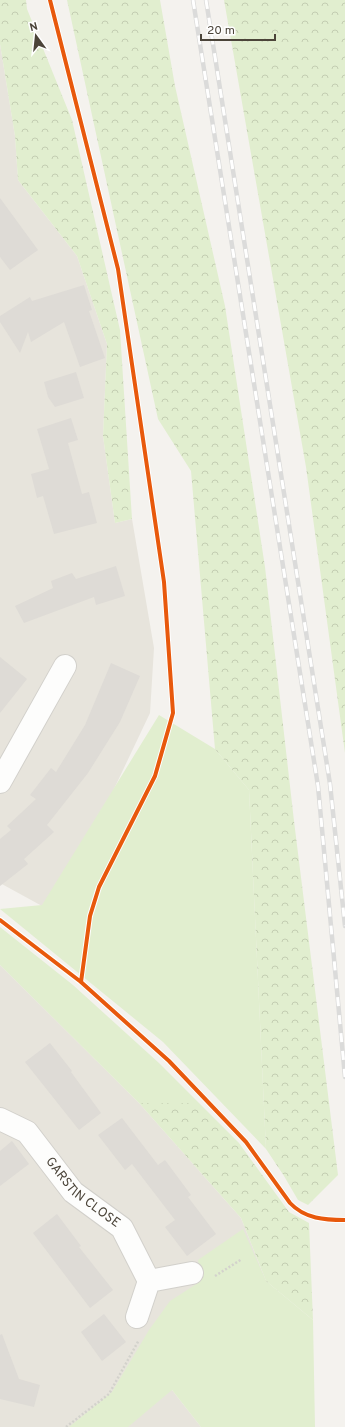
<svg xmlns="http://www.w3.org/2000/svg" width="345" height="1427" viewBox="0 0 345 1427" font-family="Overpass,sans-serif">
<defs>
<pattern id="forest-crowns" width="20" height="18" patternUnits="userSpaceOnUse"><rect width="20" height="18" fill="#e1eecf"/><path d="M2 6a3 3 0 1 1 6 0M12 15a3 3 0 1 1 6 0" fill="none" stroke="#c3cdb2"/></pattern>
</defs>
<rect width="100%" height="100%" fill="#f4f2ee"/>
<path fill="#e7e4dc" d="M0 44 15 136 18 180 77 256 107 344 103 436 115 523 132 519 154 648 150 713 104 810 42 906 0 883Z
M0 965 139 1103 241 1218 266 1281 172 1390 201 1427H0Z"/>
<path fill="#e1eecf" d="M159 715 215 749 249 790 266 1149 163 1042 0 909 42 905Z
M0 927 73 985 159 1063 199 1103H139L0 965Z
M243 1229 266 1281 313 1320 315 1427H201L172 1390 128 1427H69L112 1392 149 1330 170 1301 201 1281 198 1260Z"/>
<path fill="url(#forest-crowns)" d="M0 0H26L27 9 72 120 120 330 132 519 115 523 103 436 107 344 77 256 18 180 15 136 0 44Z
M67 0H160L175 86 225 306 265 567 294 821 338 1175 308 1205 298 1200 284 1176 266 1149 249 790 215 749 191 471 158 419Z
M224 0H345V753L306 467Z
M139 1103H199L239 1143 289 1212 309 1223 313 1320 266 1281 241 1218Z"/>
<path fill="#dedbd6" d="M0 198 38 250 10 270 0 257Z
M84 285 92 310 89 311 105 358 80 367 64 322 31 342 28 332 20 353 0 322V316L30 297 32 301Z
M76 372 84 398 55 407 48 397 44 382Z
M71 418 78 440 68 443 82 494 89 492 97 523 54 534 43 496 37 498 31 474 49 469 37 429Z
M116 566 125 596 96 605 94 597 24 623 15 606 53 588 51 581 72 573 76 579Z
M0 657 27 679 0 713Z
M111 663 140 676 120 722 88 773 47 825 54 832 24 859 28 864 0 886V839L11 830 7 826 36 799 30 795 51 768 56 772 85 725Z
M50 1043 72 1071 71 1072 101 1113 79 1130 25 1062Z
M122 1118 158 1165 165 1160 191 1195 188 1197 216 1234 187 1256 165 1227 175 1220 132 1164 125 1170 98 1135Z
M12 1141 29 1164 0 1186V1151Z
M57 1214 81 1246 79 1247 113 1290 90 1308 33 1233Z
M104 1314 126 1342 102 1361 81 1332Z
M2 1334 19 1379 40 1385 34 1407 0 1399V1335Z"/>
<g fill="none" stroke-linecap="round" stroke-linejoin="round">
<defs>
<g id="street">
<path d="M0 782 65 666"/>
<path id="s1" d="M0 1119 27 1132 73 1192 122 1228 149 1281"/>
<path d="M137 1317 149 1281 192 1273"/>
</g>
</defs>
<use href="#street" stroke="#d2d0cb" stroke-width="24"/>
<path stroke="#d3d2cc" stroke-width="2.5" stroke-dasharray="2 2" stroke-linecap="butt" d="M215 1276 242 1259
M66 1427 109 1394 139 1340"/>
<use href="#street" stroke="#fdfdfc" stroke-width="22"/>
<defs>
<path id="rail" d="M193 0 318 786 345 1077
M206 0 330 784 345 926"/>
</defs>
<use href="#rail" stroke="#dbdbda" stroke-width="4.5"/>
<use href="#rail" stroke="#fff" stroke-width="3" stroke-dasharray="9" stroke-linecap="butt"/>
<defs>
<path id="cycleway" d="M50 0 118 269 164 582 173 713 155 776 99 887 90 916 81 982
M0 920 81 982 169 1061 246 1142 290 1203C305 1219 325 1220 345 1220"/>
</defs>
<use href="#cycleway" stroke="#fff" stroke-width="6"/>
<use href="#cycleway" stroke="#e8590c" stroke-width="4"/>
</g>
<g text-anchor="middle" dominant-baseline="central" stroke-width="3.5" stroke-linejoin="round" paint-order="stroke">
<g font-size="13" fill="#4b4439" stroke="#fff">
<text stroke="none"><textPath href="#s1" startOffset="113">GARSTIN CLOSE</textPath></text>
</g>
</g>
<g transform="translate(36 36) rotate(345)" stroke="#ffffff" stroke-width="3" paint-order="stroke">
<path d="M0-3L7 15L0 10L-7 15Z" fill="#4b4439"/>
<text y="-6" font-size="11" font-weight="bold" text-anchor="middle" fill="#4b4439">N</text>
</g>
<path d="M201 34v6h74v-6" fill="none" stroke="#4b4439" stroke-width="2"/>
<text x="207" y="34" font-size="12" fill="#4b4439" stroke="#ffffff" stroke-width="3" paint-order="stroke">20 m</text>
</svg>
